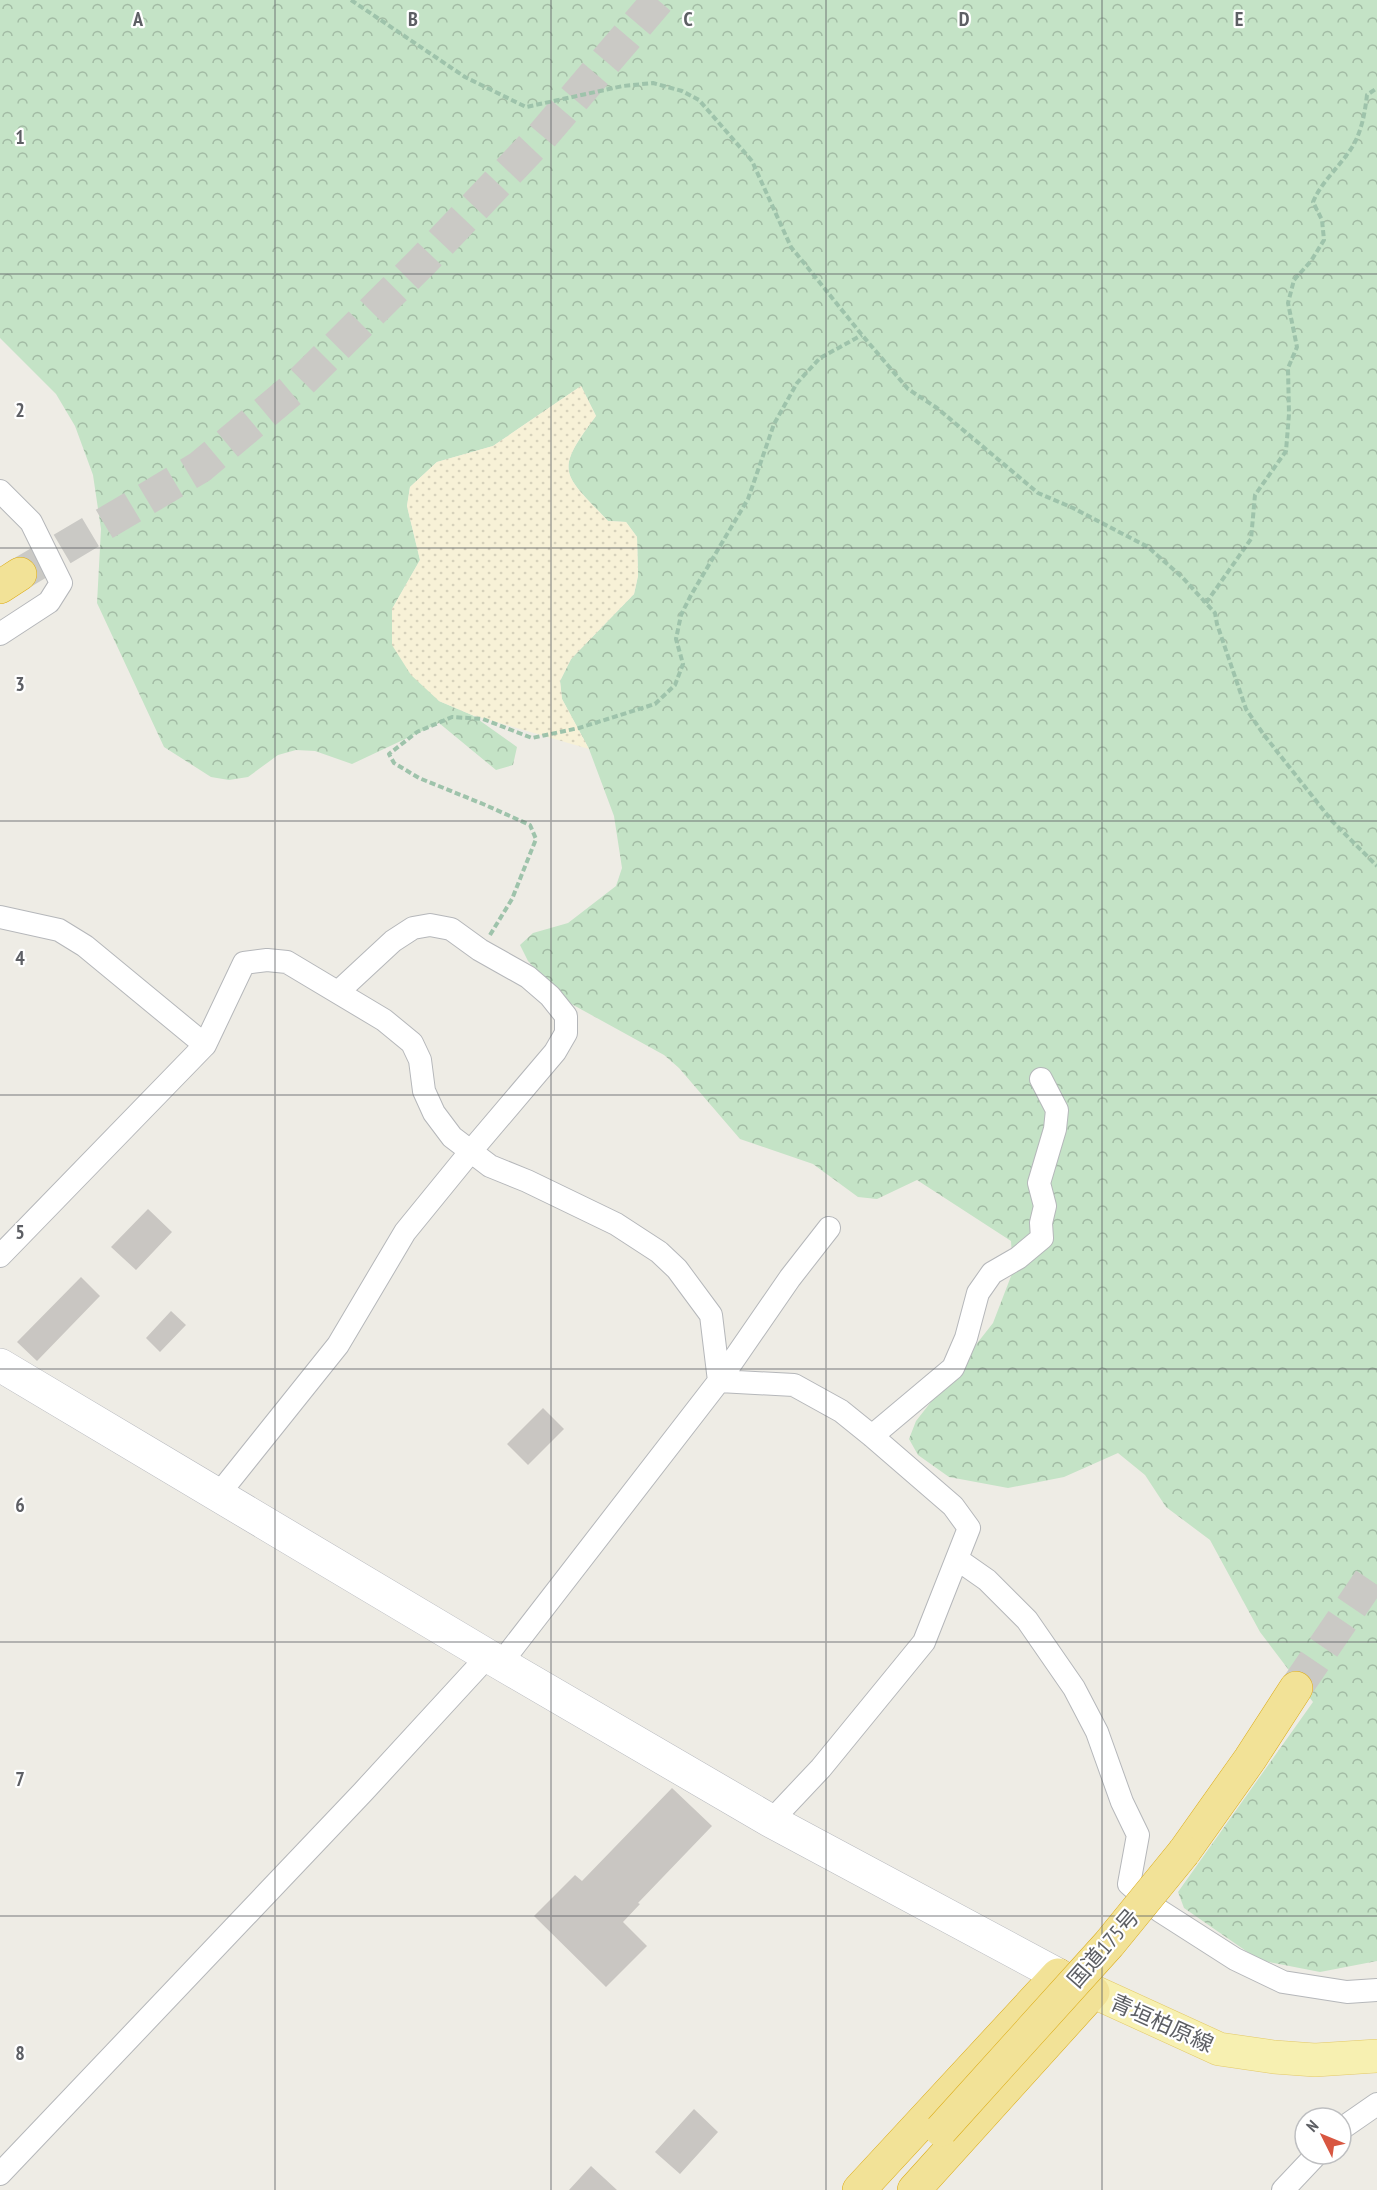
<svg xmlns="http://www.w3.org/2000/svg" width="1377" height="2190" viewBox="0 0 1377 2190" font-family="'PT Sans Narrow','Noto Sans JP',sans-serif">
<defs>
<pattern id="forest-crowns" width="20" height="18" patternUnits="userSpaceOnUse" patternTransform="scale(1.5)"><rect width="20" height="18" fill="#c4e3c6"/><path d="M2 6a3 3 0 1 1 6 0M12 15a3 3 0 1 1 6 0" fill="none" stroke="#a2bba4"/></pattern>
<pattern id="sand-dots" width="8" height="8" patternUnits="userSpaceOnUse" patternTransform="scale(1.5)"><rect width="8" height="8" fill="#f7f1d7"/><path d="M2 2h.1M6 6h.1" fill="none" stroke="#d6d1bb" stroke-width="1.8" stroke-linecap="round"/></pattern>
</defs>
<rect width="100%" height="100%" fill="#eeece5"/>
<path fill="url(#forest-crowns)" d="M0 0H1377V1961L1320 1972 1259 1960 1184 1908 1178 1892 1313 1702 1260 1632 1210 1540 1166 1507 1145 1475 1118 1453 1064 1477 1008 1488 949 1477 918 1455 909 1439 916 1421 993 1323 1013 1271 1011 1241 917 1180 877 1199 858 1197 813 1164 740 1139 679 1068 664 1055 566 1001 528 961 520 945 533 933 568 923 616 886 622 868 614 816 589 749 562 699 560 681 571 659 634 594 638 576 637 537 626 522 608 521C563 473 553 473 596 416L581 386 493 446 437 462 410 487 407 506 420 560 392 609 439 701 472 715 517 747 513 765 496 770 439 723 352 764 315 751 296 750 278 755 248 777 229 780 211 777 164 747 97 603 101 529 93 475 75 426 56 394 0 338Z"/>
<path fill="url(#sand-dots)" d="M581 386 596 416C553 473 563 473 608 521L626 522 637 537 638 576 634 594 571 659 560 681 562 699 589 749 472 715 439 701 411 675 392 645V609L420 560 407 506 410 487 437 462 493 446Z"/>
<path fill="#c9c6c2" d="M148 1209 172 1232 136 1270 111 1247Z
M81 1277 100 1296 37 1361 17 1342Z
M171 1311 186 1325 160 1352 146 1338Z
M543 1408 564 1429 528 1465 507 1444Z
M672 1788 712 1826 638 1903 640 1904 623 1922 647 1946 606 1987 534 1916 575 1875 582 1881Z
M694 2109 718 2132 680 2174 655 2152Z
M591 2166 617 2190H569Z"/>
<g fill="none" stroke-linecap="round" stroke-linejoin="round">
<path stroke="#cac9c5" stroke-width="33" stroke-dasharray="33 16" stroke-linecap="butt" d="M20 574 200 467 300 383 423 261 542 136 658 0
M1296 1688 1377 1569"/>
<defs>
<path id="street" d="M0 491 31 522 61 583 49 602 0 634
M0 917 59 930 85 946 205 1045
M0 1256 205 1045 244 963 267 960 287 962 384 1020 412 1043 420 1060 424 1091 434 1113 452 1137 490 1166 527 1181 616 1224 659 1252 677 1269 711 1315 719 1381
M719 1381 794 1385 841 1411 872 1436 953 1506 969 1528 924 1642 821 1768 771 1821
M872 1436 953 1368 966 1338 978 1293 992 1273 1018 1258 1042 1238 1041 1223 1045 1206 1039 1183 1055 1129 1057 1110 1041 1079
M218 1495 338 1345 405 1232 471 1151 555 1052 566 1033V1016L550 996 528 977 480 950 451 929 430 925 413 928 393 941 338 992
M957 1559 987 1580 1027 1620 1074 1688 1097 1732 1122 1802 1138 1835 1129 1884 1160 1911 1235 1959 1283 1982 1347 1992 1377 1990
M501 1663 719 1381 790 1278 829 1228
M1341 2129 1377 2104
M0 2174 363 1792 488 1656
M1283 2190 1317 2154"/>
<path id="secondary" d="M0 1365 488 1656 771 1821 1058 1975"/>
<path id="primary" d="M1068 1980 1219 2049 1274 2057 1315 2060 1377 2056"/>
<path id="highway" d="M0 587 20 574
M1184 1852 1250 1759 1296 1688
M859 2190 1058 1975
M914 2190 1093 1992"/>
</defs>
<use href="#street" stroke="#b5b7ba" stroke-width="24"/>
<use href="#secondary" stroke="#b6b8bd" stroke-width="34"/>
<use href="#primary" stroke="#e3c968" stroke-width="34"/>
<use href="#highway" stroke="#dcac17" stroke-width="34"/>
<path stroke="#9ec3ab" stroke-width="4" stroke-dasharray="6 3" stroke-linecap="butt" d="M351 0 465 77 526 107 623 86 653 83 682 91 699 100 752 161 791 247 862 335 908 389 937 408 1038 493 1073 508 1148 547 1183 578 1215 613 1217 624 1246 709 1264 735 1332 821 1377 866
M1206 603 1251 539 1255 495 1286 451 1289 414 1288 368 1297 347 1288 303 1294 280 1311 261 1324 240 1322 220 1313 202C1322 180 1342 165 1354 144 1362 129 1365 112 1367 95L1377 88
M490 935 512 899 536 839 530 825 483 804 419 778 394 763 389 754 417 732 452 717 483 719 532 738 579 728 655 704 675 685 683 664 676 639 681 615 691 595 748 499 774 424 797 383 820 358 862 335"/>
<use href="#street" stroke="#fff" stroke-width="22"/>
<use href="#secondary" stroke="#fff" stroke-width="33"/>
<use href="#primary" stroke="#f7f0b1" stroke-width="33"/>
<use href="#highway" stroke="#f2e297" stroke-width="33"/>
<defs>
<path id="highway-bridge" d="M941 2130 1109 1944 1184 1852"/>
</defs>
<use href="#highway-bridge" stroke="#dcac17" stroke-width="34" stroke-linecap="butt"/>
<use href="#highway-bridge" stroke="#f2e297" stroke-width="33"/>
</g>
<path fill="none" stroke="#5d5f64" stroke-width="1.5" stroke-opacity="0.55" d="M275 0V2190M551 0V2190M826 0V2190M1102 0V2190M0 274H1377M0 548H1377M0 821H1377M0 1095H1377M0 1369H1377M0 1642H1377M0 1916H1377"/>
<g text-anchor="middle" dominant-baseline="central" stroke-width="4.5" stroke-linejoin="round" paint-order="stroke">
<g font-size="22" fill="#5d5f64" stroke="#fff">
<text transform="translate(1103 1948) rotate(-49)">国道175号</text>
<text transform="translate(1162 2023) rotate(24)">青垣柏原線</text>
</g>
</g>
<g font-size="20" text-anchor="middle" font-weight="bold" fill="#5d5f64" stroke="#fff" stroke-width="4.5" stroke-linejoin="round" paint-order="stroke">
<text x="138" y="26">A</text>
<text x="413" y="26">B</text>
<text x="688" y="26">C</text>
<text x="964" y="26">D</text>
<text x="1239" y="26">E</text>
<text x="20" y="144">1</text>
<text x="20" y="417">2</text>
<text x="20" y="691">3</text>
<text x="20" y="965">4</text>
<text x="20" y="1239">5</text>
<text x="20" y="1512">6</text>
<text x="20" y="1786">7</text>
<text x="20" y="2060">8</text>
</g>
<g transform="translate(1323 2136) rotate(313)"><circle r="28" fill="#ffffff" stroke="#bebfc1" stroke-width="1.5"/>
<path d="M0-4.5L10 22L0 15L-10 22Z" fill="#d85741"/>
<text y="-9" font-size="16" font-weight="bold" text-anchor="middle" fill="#5d5f64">N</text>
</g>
</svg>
